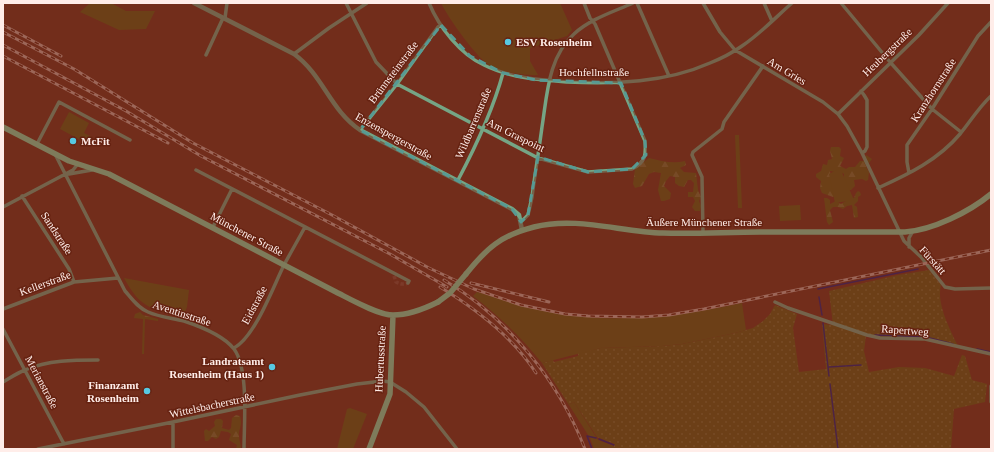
<svg xmlns="http://www.w3.org/2000/svg" width="994" height="452" viewBox="0 0 994 452" font-family="Georgia,serif">
<defs>
<pattern id="grass-dots" width="8" height="8" patternUnits="userSpaceOnUse"><rect width="8" height="8" fill="#655512"/><path d="M2 2h.1M6 6h.1" fill="none" stroke="#7c6e34" stroke-width="1.8" stroke-linecap="round"/></pattern>
<pattern id="forest-firs" width="22" height="20" patternUnits="userSpaceOnUse"><rect width="22" height="20" fill="#655512"/><path d="M5 1l3.5 6h-7zM16 11l3.5 6h-7z" fill="#7c6e34"/></pattern>
</defs>
<rect width="100%" height="100%" fill="#722d1c"/>
<path fill="url(#grass-dots)" d="M929 270 941 285C936 303 950 330 958 346L941 341 866 336 864 351 869 372 899 367 925 368 954 376 962 355 965 356 972 380 987 384 985 402 954 409 951 449H614V444L597 437 574 402 569 405 542 363 553 360 554 362 578 356V353L601 348 662 346 682 344 735 333 753 328 763 321 770 314 775 305 797 314 793 328 799 372 826 369 822 324 833 325 829 291 898 275Z"/>
<path fill="url(#forest-firs)" d="M831 147H839L841 149 840 156 844 158 840 166 846 169 849 167H855L860 161H864L866 155 872 159 866 167 869 172 868 180 866 181 862 179 854 180 855 186 851 190H847L844 183V174L837 170 835 172 830 171 835 196 833 197 822 193 820 188 821 181 816 177V174L821 171 823 164 827 165 828 160 832 159 830 151Z
M649 158C661 161 673 164 685 161L686 165 680 168 684 172 696 173 698 190 701 197 699 201 701 206 700 211H695L692 207 695 201 693 197H688V192H693L694 183 691 180H688L684 187 679 186 675 183V177L670 176 666 181 664 186 671 193 670 199 664 201H661L658 190 661 173 654 172 649 174 642 186 635 188 633 184 635 169Z
M858 191 860 192 861 195 858 197V201L854 205 857 207 858 217 854 218 852 205 847 206 843 209 838 207H833L830 210 833 222 829 225 827 222 824 198H827L830 200V204L836 201 841 204 849 199 854 198 856 193Z
M140 312 143 315 158 319V321L145 319 144 354H142L143 319 134 318 135 314Z
M236 415 240 416C243 427 238 429 239 436 239 440 241 445 241 449H236L237 445 229 440 231 434 228 432 221 431 219 437 216 439 212 437 208 441H205L204 431 206 429 209 431 215 426 214 422 216 419H221L223 421 222 428 229 430 231 428 232 418Z"/>
<path fill="#655512" d="M90 3H111L126 11H155L146 29 119 30 80 12Z
M441 3H560L572 30 567 36 530 48V61L538 75C528 76 501 72 492 67 477 59 449 19 441 3Z
M69 112 89 123 84 133 92 137 88 144 60 129Z
M735 135H739L742 208H738Z
M840 168 854 200 835 203 829 174Z
M800 205 801 220 780 221 779 206Z
M124 278 189 290 187 307 183 317C150 308 141 309 124 278Z
M477 292C499 298 522 307 545 311 614 325 674 317 742 303L746 330 735 333 682 344 662 346 601 348 542 363C522 338 498 315 473 296Z
M574 402 598 440 614 446V449H594L590 438 569 405Z
M350 408 367 414 353 449H337L347 409Z"/>
<g fill="none" stroke-linecap="round" stroke-linejoin="round">
<path stroke="#1f1879" stroke-width="1.5" d="M818 289 918 269
M819 297 822 315
M823 323 829 376
M875 335 926 337 953 344
M977 349 991 352
M829 367 861 365
M830 384 838 449
M599 439 614 445
M592 449 587 436 596 438"/>
<path stroke="#874a3b" stroke-width="3.5" stroke-dasharray="3.5 2" stroke-linecap="butt" d="M394 276 396 282C400 284 404 285 408 283"/>
<path stroke="#75a585" stroke-width="3.5" d="M346 3 376 62 397 84 538 158 588 172 632 169C646 162 646 155 645 141L595 24 590 18 584 3
M429 3C439 27 460 54 484 65 510 78 539 80 567 82 615 84 665 83 710 63 720 59 732 53 742 46 760 34 776 17 792 3
M637 3 669 76
M703 3 720 32 735 50 823 102 838 114 847 126 862 153 904 241 921 257 945 287 955 289 991 288
M764 3 772 21
M841 3 890 62 932 109 961 132
M225 18 227 3
M294 54 329 28 367 3
M206 55 223 18
M861 91 864 95 867 100V147L865 151 862 153
M838 114 919 35 948 3
M360 130 397 84 438 27 441 25
M37 144 59 102 130 140
M55 154 125 291C132 299 138 308 148 312 159 317 172 318 184 321 199 326 224 336 234 349 249 369 244 424 244 449
M196 170 409 281 408 283
M909 173 907 162V145L932 109 978 36 991 22
M69 174 92 170
M458 180C476 146 493 110 503 73
M878 188C909 174 938 160 960 134 970 122 979 107 991 96
M22 196 69 269 74 282
M3 207 73 170 77 165
M521 222 528 215 532 197C535 173 539 150 542 127 547 96 548 57 574 34 590 19 613 12 633 3
M213 227 232 189
M703 233 702 177 692 155 693 152 722 129 724 122 763 66
M909 247V238L913 231
M775 302 788 308 867 335 880 338 925 339 991 354
M3 309 74 282 118 278
M3 329 64 444
M234 348C255 337 273 287 284 265 291 252 298 240 305 227
M3 382C10 378 17 373 25 370 48 360 74 360 98 360
M991 386V402
M38 449 173 422 300 395 357 384 383 381 390 382 406 392 424 407 457 449
M173 449V422"/>
<path stroke="#75a585" stroke-width="4.5" d="M194 3 294 54C323 75 330 110 360 130L512 209 519 215 522 230"/>
<path stroke="#8cdaa8" stroke-width="5.5" d="M3 127 69 161 109 174 336 292C350 299 378 315 393 315 408 315 424 309 438 302
M466 274C486 249 501 235 534 227 576 216 621 232 663 233 695 234 728 232 760 232 808 232 856 232 905 232 933 230 969 212 991 194
M369 449 390 394 393 315"/>
<defs>
<path id="rail" d="M3 25 61 56
M3 32 74 69 193 143 332 215 429 268 474 289 521 305 565 314 588 316 642 317 669 315 704 309 991 250
M3 45 126 111 201 156 390 254 447 287
M3 56 168 143
M444 280C508 318 558 380 585 449
M471 283 549 302
M440 287C476 309 513 337 536 373"/>
</defs>
<use href="#rail" stroke="#ceaba2" stroke-width="3"/>
<use href="#rail" stroke="#621" stroke-width="1.5" stroke-dasharray="4.5" stroke-linecap="butt"/>
<path stroke="#8cdaa8" stroke-width="5.5" d="M438 302 450 293 466 274"/>
</g>
<path d="M0 0H994V452H0ZM441 25 470 56 503 73 536 80 621 83 645 141 646 155 632 169 588 172 538 157 528 215 521 222 512 209 360 130Z" fill="#722d1c" fill-opacity=".55" fill-rule="evenodd"/>
<path fill="none" stroke="#579a93" stroke-width="3" stroke-dasharray="8 5" stroke-linejoin="round" d="M441 25 470 56 503 73 536 80 621 83 645 141 646 155 632 169 588 172 538 157 528 215 521 222 512 209 360 130Z"/>
<g fill="#57c9e2" stroke="#621" stroke-width="1.5">
<circle cx="508" cy="42" r="4"/>
<circle cx="73" cy="141" r="4"/>
<circle cx="272" cy="367" r="4"/>
<circle cx="147" cy="391" r="4"/>
</g>
<g text-anchor="middle" dominant-baseline="central" stroke-width="3" stroke-linejoin="round" paint-order="stroke">
<g font-size="11" font-weight="bold" fill="#ffede9" stroke="#621" text-anchor="start">
<text x="516" y="42">ESV Rosenheim</text>
<text x="81" y="141">McFit</text>
<text x="264" y="361" text-anchor="end">Landratsamt<tspan x="264" dy="13">Rosenheim (Haus 1)</tspan></text>
<text x="139" y="385" text-anchor="end">Finanzamt<tspan x="139" dy="13">Rosenheim</tspan></text>
</g>
<g font-size="11" fill="#ffede9" stroke="#621">
<text transform="translate(887 52) rotate(-44)">Heubergstraße</text>
<text transform="translate(787 71) rotate(31)">Am Gries</text>
<text transform="translate(393 72) rotate(-53)">Brünnsteinstraße</text>
<text x="594" y="72">Hochfellnstraße</text>
<text transform="translate(933 90) rotate(-57)">Kranzhornstraße</text>
<text transform="translate(473 123) rotate(-67)">Wildbarrenstraße</text>
<text transform="translate(516 135) rotate(26)">Am Graspoint</text>
<text transform="translate(394 136) rotate(29)">Enzenspergerstraße</text>
<text x="704" y="222">Äußere Münchener Straße</text>
<text transform="translate(57 233) rotate(57)">Sandstraße</text>
<text transform="translate(247 234) rotate(28)">Münchener Straße</text>
<text transform="translate(933 260) rotate(48)">Fürstätt</text>
<text transform="translate(45 283) rotate(-20)">Kellerstraße</text>
<text transform="translate(254 305) rotate(-62)">Eidstraße</text>
<text transform="translate(182 313) rotate(18)">Aventinstraße</text>
<text transform="translate(905 330) rotate(4)">Rapertweg</text>
<text transform="translate(380 359) rotate(-87)">Hubertusstraße</text>
<text transform="translate(42 382) rotate(62)">Merianstraße</text>
<text transform="translate(212 405) rotate(-12)">Wittelsbacherstraße</text>
</g>
</g>
<rect width="994" height="452" fill="none" stroke="#ffede9" stroke-width="8"/>
</svg>
